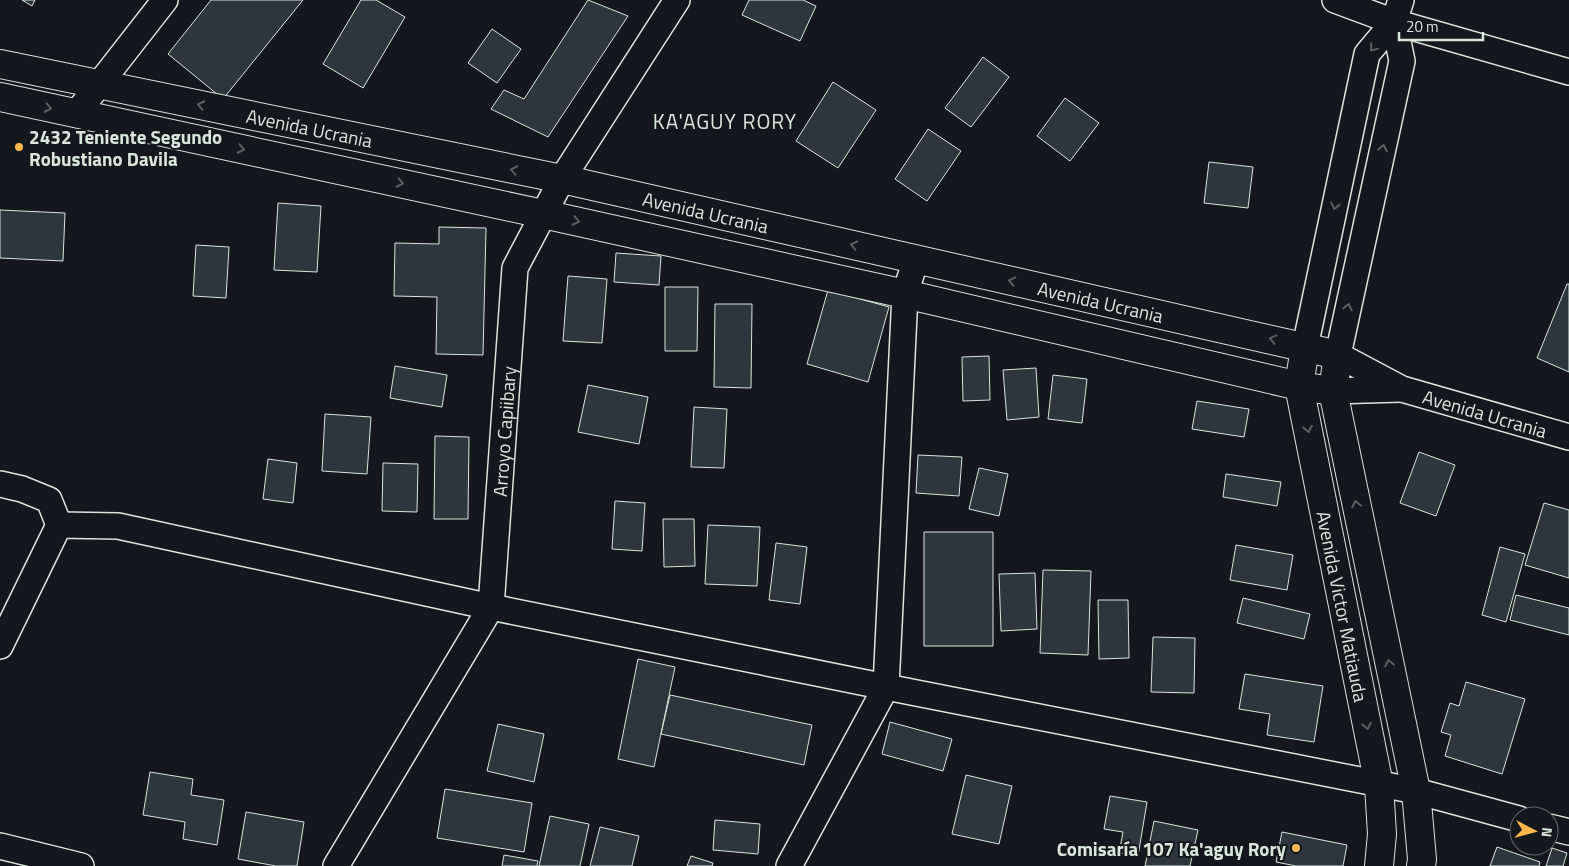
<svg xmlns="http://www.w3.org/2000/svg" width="1569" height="866" viewBox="0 0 1569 866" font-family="'Titillium Web',sans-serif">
<rect width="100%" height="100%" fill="#14181c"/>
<path fill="#2c363c" stroke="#d8e6dc" d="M22 0H35L32 6Z
M211 0H303L223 99 168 54Z
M361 0H376L405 17 363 88 323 64Z
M588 0 628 16 548 137 491 109 504 90 524 99Z
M749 0H803L816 6 800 41 742 15Z
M492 29 521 49 497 83 468 63Z
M983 57 1009 77 971 127 945 108Z
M833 82 876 110 838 168 796 141Z
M1065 98 1099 123 1070 161 1037 136Z
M928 129 961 151 927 201 895 179Z
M1209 162 1253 167 1248 208 1204 203Z
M278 203 321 206 317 272 274 270Z
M0 210 65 213 63 261 0 258Z
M439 227 486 228 483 355 436 354 437 297 394 296 395 243 439 244Z
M196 245 229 247 226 298 193 296Z
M616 253 661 256 659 285 614 282Z
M568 276 607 279 602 343 563 341Z
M1567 284H1569V372L1537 358Z
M665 287H698L697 351H665Z
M828 290 889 307 868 382 807 364Z
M715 304H752L751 388 714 387Z
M989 356 990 400 963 401 962 357Z
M395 366 447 375 442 407 390 398Z
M1036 368 1039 417 1007 420 1003 370Z
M1053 375 1087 379 1082 423 1048 419Z
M588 385 648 397 639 444 578 432Z
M1197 401 1249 409 1244 437 1192 429Z
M694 407 727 409 724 468 691 467Z
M325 414 371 417 367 474 322 471Z
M435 436 469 437 468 519H434Z
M1419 452 1455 465 1436 516 1400 503Z
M918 455 962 457 959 496 916 493Z
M268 459 297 463 293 503 263 499Z
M383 463 418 464 417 512 382 511Z
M979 468 1008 474 999 516 969 509Z
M1226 474 1281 482 1277 506 1223 497Z
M615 501 645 503 642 551 612 549Z
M1544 503 1569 510V578L1525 565Z
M663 519H694L695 566 664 567Z
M708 525 760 527 757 586 705 584Z
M924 532H993V646H924Z
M776 543 807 547 800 604 769 600Z
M1236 545 1293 555 1287 590 1230 580Z
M1500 547 1525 554 1506 622 1482 615Z
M1043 570 1091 571 1088 655 1040 653Z
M1035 573 1037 629 1001 631 999 574Z
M1516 595 1569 608V635L1510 620Z
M1243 598 1310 614 1304 639 1237 623Z
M1098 600H1128L1129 658 1099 659Z
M1153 637 1195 638 1194 693 1151 692Z
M638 659 675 667 654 767 618 759Z
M1245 674 1323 686 1314 742 1267 735 1270 714 1239 709Z
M1466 682 1525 699 1502 774 1445 756 1451 735 1441 732 1450 703 1459 706Z
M670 695 812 725 804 765 661 734Z
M890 722 952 739 943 771 882 754Z
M498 724 544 734 534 782 487 771Z
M150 772 193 779 191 795 224 800 217 845 183 839 185 822 143 815Z
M966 775 1012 786 999 844 952 834Z
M445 789 532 803 524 852 437 838Z
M1110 796 1147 802 1138 856 1119 853 1123 832 1104 829Z
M246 812 304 822 297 866H276L238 859Z
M550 816 589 824 580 866H539Z
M715 820 760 824 758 854 713 850Z
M1154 821 1198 830 1190 866H1145Z
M600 827 639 836 632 866H590Z
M1282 832 1347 845 1343 866H1296L1276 862Z
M1497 847 1540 862 1539 866H1490Z
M1552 848 1567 853 1563 866H1546Z
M504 855 538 861 537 866H502Z
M691 856 713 863 712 866H687Z"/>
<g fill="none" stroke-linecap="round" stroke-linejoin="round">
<defs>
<g id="street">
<path d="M1335 0 1394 22 1569 72"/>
<path d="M1394 22 1401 0"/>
<path d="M76 114 165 0"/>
<path id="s1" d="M1305 347 1367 54 1394 22 1402 61 1338 355 1402 389 1569 437"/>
<path d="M1333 391 1400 389"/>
<path d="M0 484 22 489 49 500 59 525"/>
<path d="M0 646 59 525 118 526 491 607 886 687 1416 791 1519 819"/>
<path d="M1549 827 1569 832"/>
<path d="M0 846 81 866"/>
<path id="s2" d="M336 866 491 607 515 268 562 179 677 0"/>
<path d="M789 866 886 687 905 294 916 259"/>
</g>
<g id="secondary">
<path id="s3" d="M0 64 562 179 1338 355 1333 391 1416 791 1422 859 1421 866"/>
<path d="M0 97 543 214 905 294 1299 386 1333 391"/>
<path id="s4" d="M1305 347 1299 386 1379 785 1382 834 1379 866"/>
</g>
</defs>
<use href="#street" stroke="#d8e6dc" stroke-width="28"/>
<use href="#secondary" stroke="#d8e6dc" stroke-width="30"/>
<use href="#street" stroke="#14181c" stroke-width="25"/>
<use href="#secondary" stroke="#14181c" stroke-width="28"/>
</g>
<defs><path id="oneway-chevron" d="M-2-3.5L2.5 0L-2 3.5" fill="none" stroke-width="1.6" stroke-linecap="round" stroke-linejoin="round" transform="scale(1.25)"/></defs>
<g stroke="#59605f">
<use href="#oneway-chevron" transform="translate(1373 48) rotate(129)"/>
<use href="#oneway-chevron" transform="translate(201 105) rotate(-168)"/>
<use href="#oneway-chevron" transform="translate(48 108) rotate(12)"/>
<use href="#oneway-chevron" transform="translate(1383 148) rotate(-78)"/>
<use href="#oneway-chevron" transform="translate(241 149) rotate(12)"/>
<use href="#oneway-chevron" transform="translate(514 170) rotate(-168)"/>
<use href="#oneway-chevron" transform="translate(400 183) rotate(12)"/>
<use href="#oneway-chevron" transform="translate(1335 206) rotate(102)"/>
<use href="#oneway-chevron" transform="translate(576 221) rotate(12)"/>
<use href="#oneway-chevron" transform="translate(854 245) rotate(-167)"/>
<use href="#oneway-chevron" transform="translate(1012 281) rotate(-167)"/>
<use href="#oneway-chevron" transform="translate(1348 307) rotate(-78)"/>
<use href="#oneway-chevron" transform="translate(1273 339) rotate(-167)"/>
<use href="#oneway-chevron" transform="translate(1308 429) rotate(79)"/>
<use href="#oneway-chevron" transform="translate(1356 504) rotate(-102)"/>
<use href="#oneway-chevron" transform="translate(1389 663) rotate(-102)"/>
<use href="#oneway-chevron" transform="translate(1367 726) rotate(79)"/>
</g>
<g fill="#ffb74d" stroke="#14181c" stroke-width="2">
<circle cx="19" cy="147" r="5"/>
<circle cx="1296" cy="848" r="5"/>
</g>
<g text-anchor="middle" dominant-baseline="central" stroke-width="4" stroke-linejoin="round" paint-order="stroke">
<g font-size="19" fill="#d8e6dc" stroke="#14181c">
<text stroke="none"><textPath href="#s3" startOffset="316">Avenida Ucrania</textPath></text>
<text stroke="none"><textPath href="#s3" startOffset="721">Avenida Ucrania</textPath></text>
<text stroke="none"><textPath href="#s3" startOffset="1126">Avenida Ucrania</textPath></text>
<text stroke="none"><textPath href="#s1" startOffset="841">Avenida Ucrania</textPath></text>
<text stroke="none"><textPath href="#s2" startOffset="478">Arroyo Capiibary</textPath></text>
<text stroke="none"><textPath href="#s4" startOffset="264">Avenida Victor Matiauda</textPath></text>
</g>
<g font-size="19" font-weight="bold" fill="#d8e6dc" stroke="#14181c" text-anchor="start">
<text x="29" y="136">2432 Teniente Segundo<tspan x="29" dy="22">Robustiano Davila</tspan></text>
<text x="1286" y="848" text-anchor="end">Comisaría 107 Ka'aguy Rory</text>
</g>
<g font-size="21" letter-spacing="1" fill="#d8e6dc" stroke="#14181c">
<text x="725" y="121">KA'AGUY RORY</text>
</g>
</g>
<g transform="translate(1534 831) rotate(96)"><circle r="24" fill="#14181c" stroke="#626a69"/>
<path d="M0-4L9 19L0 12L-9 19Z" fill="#ffb74d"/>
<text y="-8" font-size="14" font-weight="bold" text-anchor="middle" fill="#d8e6dc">N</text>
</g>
<path d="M1399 32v8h84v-8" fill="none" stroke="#d8e6dc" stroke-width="2.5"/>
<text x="1406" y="32" font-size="15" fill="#d8e6dc" stroke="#14181c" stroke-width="4" paint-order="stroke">20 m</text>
</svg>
